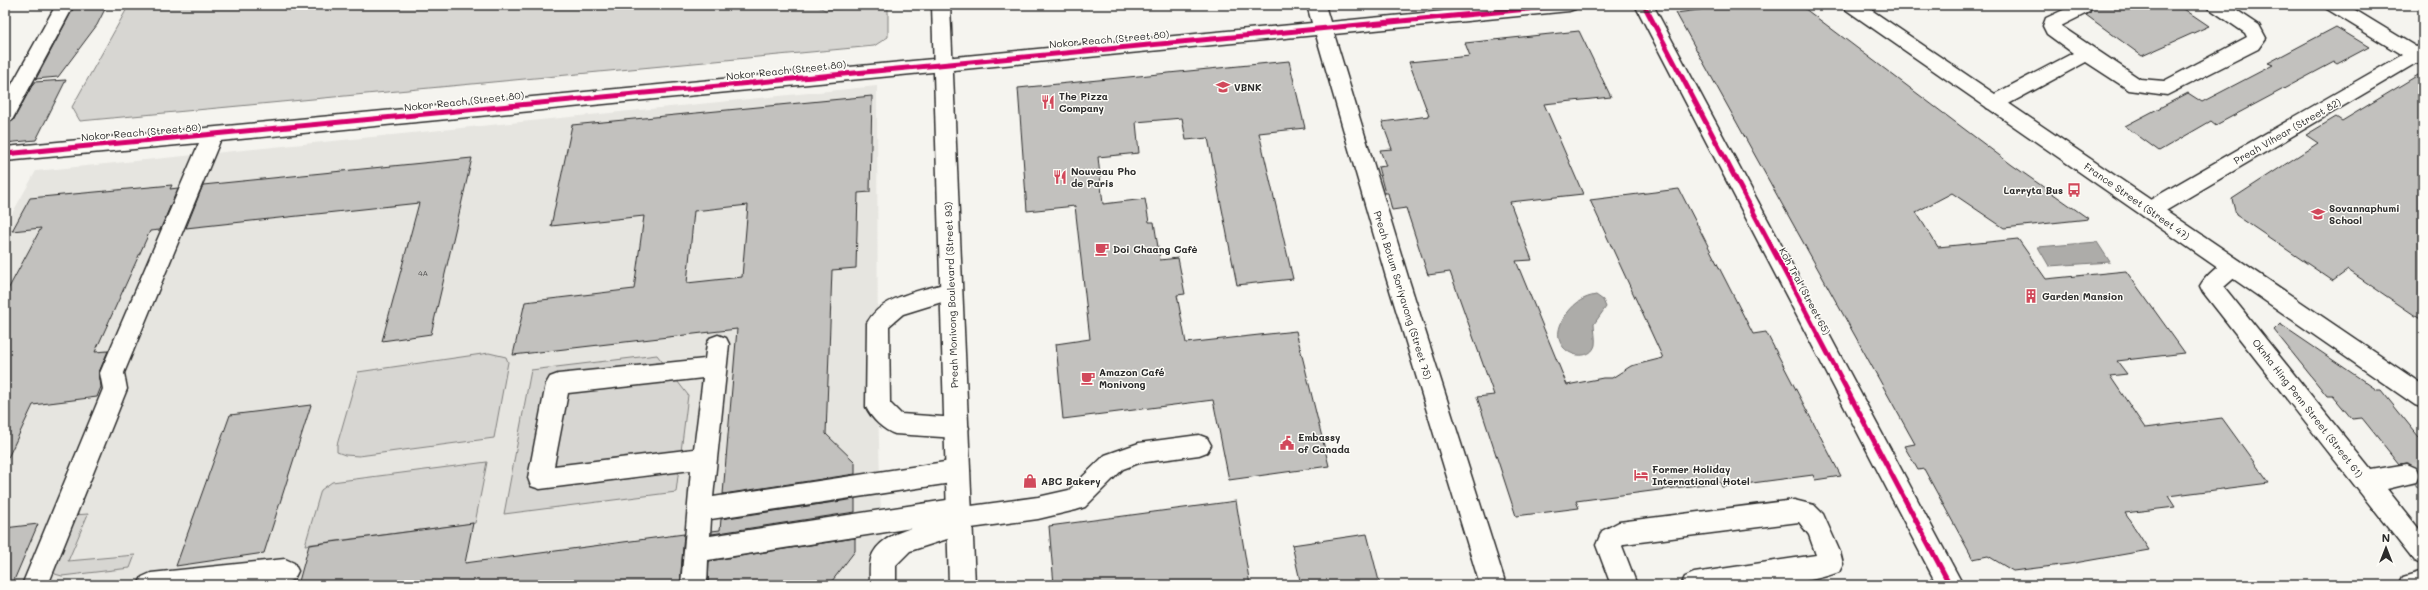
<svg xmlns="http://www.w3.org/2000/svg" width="2428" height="590" viewBox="0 0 2428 590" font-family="Mali,sans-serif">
<rect width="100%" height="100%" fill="#f5f4ef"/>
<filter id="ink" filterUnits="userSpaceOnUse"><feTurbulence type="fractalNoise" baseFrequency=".025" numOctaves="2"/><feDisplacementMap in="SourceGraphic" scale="8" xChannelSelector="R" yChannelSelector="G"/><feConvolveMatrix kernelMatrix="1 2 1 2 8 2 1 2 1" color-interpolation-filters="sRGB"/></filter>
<g filter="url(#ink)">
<path fill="#e6e5e0" d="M877 86 878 407 883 585H5V226L36 171Z"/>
<path fill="#d7d6d2" stroke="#81807e" d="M129 5H815L825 10 888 5V37L874 46 80 121 72 107Z
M489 353 506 357 508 362 494 438 359 456 345 455 337 452V445L358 372Z
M657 355 688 395 676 492 504 514 531 370Z
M487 462 475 523 305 545 321 490 332 482Z
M88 514 68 561 135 555 130 568 62 576 55 574 53 571 74 515Z"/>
<path fill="#adaca9" stroke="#797877" d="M2097 242 2110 262 2049 266 2038 247Z
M1596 295 1603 300 1606 307 1594 324C1594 330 1596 339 1595 345 1589 368 1538 350 1568 312 1576 302 1584 297 1596 295Z"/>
<path fill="#c2c1be" stroke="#2b2b2b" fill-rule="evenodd" d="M75 5H107L97 25 58 77 36 79Z
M1736 5H1800L2012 165 2089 219 2004 228 1952 193 1916 212 1938 247 2018 239 2046 279 2126 271 2185 353 2117 361 2127 374 2110 376 2145 428 2222 418 2269 483 2168 496 2175 507 2125 513 2149 550 2069 564 2013 571 1988 556 1973 559 1924 469 1918 470 1904 446 1915 444 1676 13Z
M2093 5H2178L2209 26 2142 56 2086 15 2090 13Z
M2336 27 2369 47 2337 64 2334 62 2216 125 2211 121 2159 151 2125 126 2188 93 2202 102 2273 65 2268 63Z
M1579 31 1611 97 1544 104 1583 194 1510 202 1532 260 1516 261 1567 385 1603 378H1612L1631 366 1663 358 1590 200 1679 189 1753 334 1766 332 1841 476 1815 480 1813 475 1722 487 1720 482 1576 501 1579 508 1516 516 1477 397 1494 395 1450 272 1428 275 1406 208 1392 210 1388 193H1385L1378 167 1386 166 1380 150 1392 149 1382 122 1429 116 1409 62 1470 56 1465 43Z
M1289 61 1305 128 1259 133 1293 279 1237 285 1208 138 1186 140 1182 118 1136 122 1139 153 1098 157 1103 204 1145 199 1149 222H1154L1160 260 1178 258 1185 294 1177 295 1186 343 1296 331 1329 466 1229 480 1213 400 1063 419 1056 344 1090 339 1075 206 1027 211 1018 88Z
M2423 72V321L2348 270 2333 281 2236 215 2232 199 2318 143 2306 135 2336 117 2342 121Z
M66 80 36 140 5 143V123L13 121 34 82Z
M872 96 870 192 858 193 856 268 832 270 826 434 855 462V474L723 494 737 329 513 355 525 302 634 289 644 216 551 226 572 125ZM748 205 742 277 687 283 694 211Z
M472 158 431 334 382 341 419 203 186 228 203 185Z
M172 185 170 189 178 188 160 230 150 231 95 352 108 351 99 372 101 387 97 397 33 405 5 464V295L41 228 12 231 30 198Z
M2280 324 2377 390H2381L2423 442V494L2415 484 2420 476 2417 467 2408 463 2399 464 2362 418 2352 419 2333 396H2327L2274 330Z
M311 405 264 553 176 566 230 415Z
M855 499V512L712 534V531L720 530 721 519Z
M1236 501 1250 585H1054L1049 526Z
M473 523 465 563 684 534 680 585H298L309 545Z
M38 524 12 585H5V528Z
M1367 534 1380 585H1301L1292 545Z
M855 538V551L829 585H708L709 561Z"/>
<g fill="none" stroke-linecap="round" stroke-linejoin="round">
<path stroke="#cdccc8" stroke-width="22" stroke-dasharray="22 11" stroke-linecap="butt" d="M2407 475 2423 472"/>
<defs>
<path id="minor" d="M56 5H74L12 120 5 122V97Z
M1307 5H1325L1330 22 1506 5H1578L1575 9 1569 11 1334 34 1408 277 1506 585H1480L1386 277 1316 35 220 141 124 373 127 389 48 585H22L103 389 100 373 199 143 5 161V147L1312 23Z
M1635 5H1653L1963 585H1937Z
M2074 5H2092L2089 12 2061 26 2140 79 2164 81 2247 37 2245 33 2210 9 2207 5H2229L2259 25 2266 38 2258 49 2167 95 2129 90 2086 62 2001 108 1994 110 1987 108 1984 103 1987 98 2073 53 2047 34 2043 26 2046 18Z
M2324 5H2347L2416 47 2423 45V65L2416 63 2157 216 2150 218 2143 216 2140 210 2143 204 2402 55 2327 9Z
M2232 259 2240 261 2243 267 2240 273 2224 287 2371 470 2407 464 2416 468 2419 475 2416 482 2387 489 2423 534V565L2414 561 2203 292 2200 286C2206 275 2220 263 2232 259Z
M950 282 958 285 961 291 958 297 903 314 889 326 890 403 901 414 957 418 965 421 969 428 965 435 957 438 895 434C883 430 872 419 866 407L867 323C882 295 922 291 950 282Z
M718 335 726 338 729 344 713 497 958 460 967 464 970 471 967 478 958 482 711 519 710 536 960 498 969 501 971 506 1038 497 1069 490 1105 455 1139 443 1199 435 1207 438 1211 445 1207 452 1199 455 1139 463 1123 469 1085 507 1076 510 1038 519 971 528 969 532 910 551 896 565V585H870C870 577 869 567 871 559 875 542 897 532 912 528L708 560 707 585H681L691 470 540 489 531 486 528 478 546 384 550 377 558 374 705 359 707 344 710 338ZM703 378 694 449 554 466 568 393Z
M1794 500 1814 505 1823 514 1840 552 1843 564 1839 572C1790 590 1733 585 1681 585L1685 577 1694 573 1816 555 1809 535 1799 522 1624 544 1622 546 1637 585H1611L1596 545 1602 531 1619 522Z
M285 559 294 563 298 571 294 579 285 583 263 585H138L142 577 151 573Z
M2423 571V585H2399L2403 577Z"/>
<path id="major" d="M1842 5H1864L2423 385V408L2415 405 1845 9Z"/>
<path id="highway" d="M932 5H950L975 585H949Z"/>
</defs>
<use href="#minor" stroke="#2b2b2b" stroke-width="3"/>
<use href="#major" stroke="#2b2b2b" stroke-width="3"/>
<use href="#highway" stroke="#2b2b2b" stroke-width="3"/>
<use href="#minor" fill="#fdfcf7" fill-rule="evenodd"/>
<use href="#major" fill="#fdfcf7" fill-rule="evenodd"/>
<use href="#highway" fill="#fdfcf7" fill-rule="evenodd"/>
<defs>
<path id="cycleway" d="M1644 5 1950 585
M5 154 1569 5"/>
</defs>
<use href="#cycleway" stroke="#fdfcf7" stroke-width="8"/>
<use href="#cycleway" stroke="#d6006c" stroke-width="5"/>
</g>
</g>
<defs>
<symbol id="school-bare" viewBox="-9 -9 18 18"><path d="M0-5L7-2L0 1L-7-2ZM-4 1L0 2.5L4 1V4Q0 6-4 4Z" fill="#d1495b" stroke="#fdfcf7" stroke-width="2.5" paint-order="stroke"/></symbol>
<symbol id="restaurant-bare" viewBox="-9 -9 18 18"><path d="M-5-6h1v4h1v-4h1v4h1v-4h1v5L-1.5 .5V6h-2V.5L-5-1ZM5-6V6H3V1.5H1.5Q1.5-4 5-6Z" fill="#d1495b" stroke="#fdfcf7" stroke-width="2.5" paint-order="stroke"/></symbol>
<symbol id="bus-bare" viewBox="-9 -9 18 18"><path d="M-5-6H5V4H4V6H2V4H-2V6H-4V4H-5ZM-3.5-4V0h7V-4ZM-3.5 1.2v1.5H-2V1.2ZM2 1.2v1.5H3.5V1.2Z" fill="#d1495b" stroke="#fdfcf7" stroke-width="2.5" paint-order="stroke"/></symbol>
<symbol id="cafe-bare" viewBox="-9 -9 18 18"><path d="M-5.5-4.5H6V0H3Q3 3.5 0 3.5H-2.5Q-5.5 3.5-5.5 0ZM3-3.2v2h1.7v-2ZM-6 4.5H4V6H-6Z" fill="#d1495b" stroke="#fdfcf7" stroke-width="2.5" paint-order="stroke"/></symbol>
<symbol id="building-bare" viewBox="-9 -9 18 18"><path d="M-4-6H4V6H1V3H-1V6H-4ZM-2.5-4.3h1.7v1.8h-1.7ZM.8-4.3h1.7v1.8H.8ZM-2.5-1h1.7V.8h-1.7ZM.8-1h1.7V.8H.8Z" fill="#d1495b" stroke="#fdfcf7" stroke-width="2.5" paint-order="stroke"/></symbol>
<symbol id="civic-bare" viewBox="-9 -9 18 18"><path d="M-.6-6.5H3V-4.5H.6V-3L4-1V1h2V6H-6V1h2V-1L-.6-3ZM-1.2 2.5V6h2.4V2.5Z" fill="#d1495b" stroke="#fdfcf7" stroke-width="2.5" paint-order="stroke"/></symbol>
<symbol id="hotel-bare" viewBox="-9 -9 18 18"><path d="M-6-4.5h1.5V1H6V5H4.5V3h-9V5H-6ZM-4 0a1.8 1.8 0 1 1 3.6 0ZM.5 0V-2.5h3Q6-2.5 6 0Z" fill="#d1495b" stroke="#fdfcf7" stroke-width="2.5" paint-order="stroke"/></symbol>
<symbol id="shop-bare" viewBox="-9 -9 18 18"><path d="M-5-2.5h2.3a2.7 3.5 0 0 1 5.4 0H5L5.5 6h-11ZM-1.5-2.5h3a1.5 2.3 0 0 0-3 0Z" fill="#d1495b" stroke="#fdfcf7" stroke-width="2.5" paint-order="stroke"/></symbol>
</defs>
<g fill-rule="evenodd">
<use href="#school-bare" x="1213" y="77" width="20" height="20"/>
<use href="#restaurant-bare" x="1038" y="92" width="20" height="20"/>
<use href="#restaurant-bare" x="1050" y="167" width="20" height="20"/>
<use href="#bus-bare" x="2064" y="180" width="20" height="20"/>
<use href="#school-bare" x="2308" y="204" width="20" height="20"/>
<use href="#cafe-bare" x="1092" y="239" width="20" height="20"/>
<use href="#building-bare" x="2021" y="286" width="20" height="20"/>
<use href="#cafe-bare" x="1078" y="368" width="20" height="20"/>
<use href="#civic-bare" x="1277" y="433" width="20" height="20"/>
<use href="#hotel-bare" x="1631" y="465" width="20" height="20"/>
<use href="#shop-bare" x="1020" y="471" width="20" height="20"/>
</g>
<g text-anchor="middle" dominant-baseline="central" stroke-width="3" stroke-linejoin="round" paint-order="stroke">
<g font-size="8" fill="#515050">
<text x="423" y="273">4A</text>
</g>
<g font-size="10" fill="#2b2b2b" stroke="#fdfcf7">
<text transform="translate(1109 39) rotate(-5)">Nokor Reach (Street 80)</text>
<text transform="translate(786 70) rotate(-6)">Nokor Reach (Street 80)</text>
<text transform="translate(464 101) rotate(-6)">Nokor Reach (Street 80)</text>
<text transform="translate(2287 131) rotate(-30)">Preah Vihear (Street 82)</text>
<text transform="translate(141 132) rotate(-5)">Nokor Reach (Street 80)</text>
<text transform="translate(2137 201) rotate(35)">France Street (Street 47)</text>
<text transform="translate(1805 291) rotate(62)">Koh Tral (Street 65)</text>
<text transform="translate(951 295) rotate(-92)">Preah Monivong Boulevard (Street 93)</text>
<text transform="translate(1403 295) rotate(73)">Preah Botum Soriyavong (Street 75)</text>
<text transform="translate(2308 408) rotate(52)">Oknha Hing Penn Street (Street 61)</text>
</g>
<g font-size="10" font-weight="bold" fill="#2b2b2b" stroke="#fdfcf7" text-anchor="start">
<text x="1234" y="87">VBNK</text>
<text x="1059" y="96">The Pizza<tspan x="1059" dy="12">Company</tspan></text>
<text x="1071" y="171">Nouveau Pho<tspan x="1071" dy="12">de Paris</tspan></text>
<text x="2063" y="190" text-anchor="end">Larryta Bus</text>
<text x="2329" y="208">Sovannaphumi<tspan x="2329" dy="12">School</tspan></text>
<text x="1113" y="249">Doi Chaang Cafè</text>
<text x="2042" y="296">Garden Mansion</text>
<text x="1099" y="372">Amazon Café<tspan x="1099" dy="12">Monivong</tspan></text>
<text x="1298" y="437">Embassy<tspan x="1298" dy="12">of Canada</tspan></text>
<text x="1652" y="469">Former Holiday<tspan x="1652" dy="12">International Hotel</tspan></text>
<text x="1041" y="481">ABC Bakery</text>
</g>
</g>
<rect width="2428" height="590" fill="none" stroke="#fdfcf7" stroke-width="20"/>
<rect x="10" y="10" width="2408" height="570" fill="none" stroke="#2b2b2b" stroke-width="1.5" filter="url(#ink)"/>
<g transform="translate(2386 548)" stroke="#fdfcf7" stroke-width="3" paint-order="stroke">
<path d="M0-3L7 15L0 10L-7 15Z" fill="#2b2b2b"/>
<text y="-6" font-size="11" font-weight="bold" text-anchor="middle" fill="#2b2b2b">N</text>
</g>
</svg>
